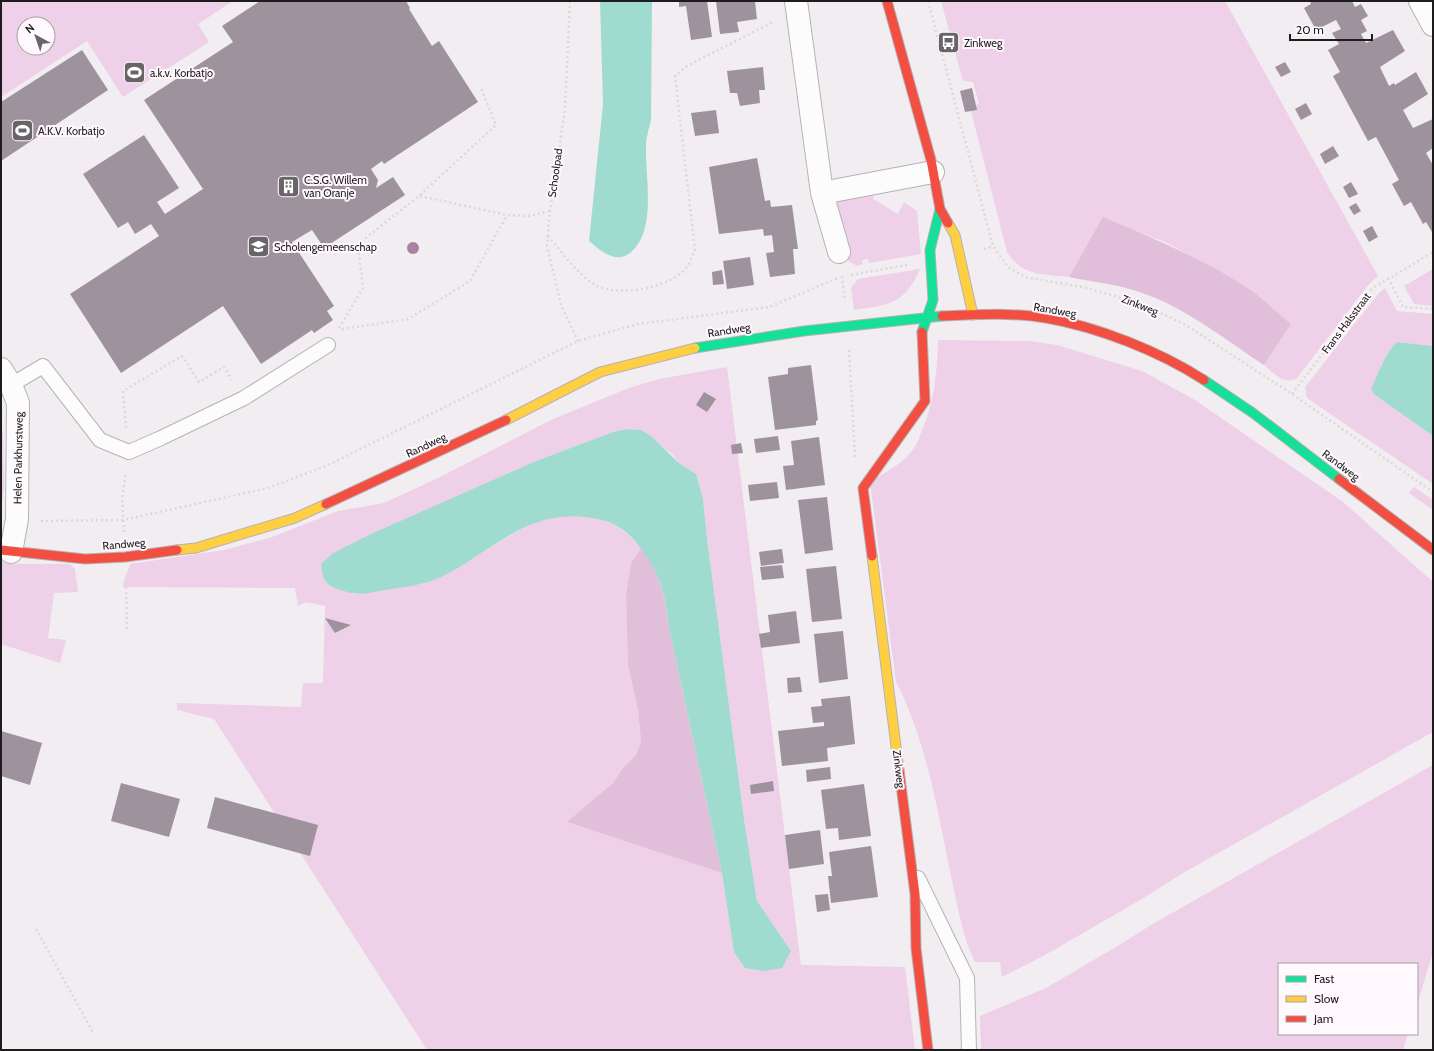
<svg xmlns="http://www.w3.org/2000/svg" width="1434" height="1051" viewBox="0 0 1434 1051" font-family="Cabin,sans-serif">
<rect width="100%" height="100%" fill="#f2edf1"/>
<path fill="#eed0e8" fill-rule="evenodd" d="M1 1H233L198 24 209 42 123 97 87 41 1 97ZM24 24H48V48H24Z
M941 1H1225L1378 276 1369 284 1297 378C1284 386 1274 373 1264 365L1291 324 1208 265 1165 242 1103 218 1069 277C1043 274 1022 276 1007 252L970 107 979 104 973 82 963 81Z
M874 192 873 199 898 214 904 202 917 211 921 254 869 263 868 259 862 260 863 264 857 266 848 261 834 205 837 201Z
M920 269C905 304 889 305 854 310L851 288 858 279Z
M1433 269V306L1414 304 1404 286Z
M1385 288 1397 311 1433 314V346L1397 342C1384 351 1379 380 1375 395L1433 436V484L1307 398 1305 387 1379 293Z
M938 340 1029 341 1057 345 1142 371 1195 400 1343 502 1433 582V732L1183 873 1142 899 1045 955 1002 977 1000 962H975C961 934 957 901 950 871 937 807 926 740 896 682L870 482C884 473 902 464 912 451 917 445 920 435 923 428 935 398 937 373 938 340Z
M727 367 801 965 905 967 915 1050H427L214 719 177 710V703L301 707 303 683H323L325 606 306 602 298 606 295 588 123 587C123 578 128 573 130 564L224 550 272 537 338 511 384 503 438 478 553 419 629 388 659 379ZM626 429 641 430 673 455 679 463 696 474 703 499 708 546 744 819 757 901 791 951 734 952 722 873 568 822 613 783 623 768 636 755 641 742 638 710 628 665 626 595 631 563 641 548C624 528 614 522 588 517 538 508 504 542 463 564 455 569 444 571 435 575 404 586 385 591 352 594L333 553 536 461 613 432Z
M1 429 3 431 4 489 1 510Z
M1414 487 1433 500V510L1409 493Z
M1 561 20 564H70L75 569 78 592 54 593 48 638 66 640 60 663 1 644Z
M1433 765V952L1417 1005V964H1279V1034H1408L1403 1050H981L980 1016 1046 988 1121 944 1151 925Z"/>
<path fill="#e1bfda" d="M1103 217C1153 238 1204 259 1249 289 1264 299 1277 313 1291 324L1264 365C1221 337 1178 301 1126 288 1108 283 1088 281 1069 277Z
M641 548C661 571 665 599 669 628L722 873 567 822 613 783 623 768 636 755 641 742 638 710 628 665 626 595 631 563Z"/>
<path fill="#9fdccf" d="M600 1H652L651 120C649 129 646 137 646 147 645 177 657 230 631 252 616 265 601 251 589 241L603 104Z
M1397 342 1433 346V436L1375 395 1371 389C1377 377 1387 349 1397 342Z
M626 429 641 430 651 436 679 463 696 474 703 499 708 546 744 819 757 901 791 951 782 968 764 971 745 968 734 952 722 873 669 628C664 589 660 570 634 540 622 526 609 521 592 518 528 507 494 551 441 577 424 585 404 587 385 590 371 593 357 596 344 591 326 585 323 583 321 564L333 553 371 534 536 461 613 432Z"/>
<path fill="#9e929c" d="M260 1H406L410 8 409 9 432 46 439 41 478 102 384 164 382 161 371 169 378 180 376 188 393 177 405 195 324 248 312 230 292 242 334 306 327 311 333 320 314 333 312 330 261 364 223 306 121 373 70 294 159 236 151 224 135 234 128 222 118 228 83 174 144 135 179 188 157 202 165 214 203 189 144 100 233 42 222 26Z
M679 1H707L712 37 691 40 686 6 679 7Z
M716 1H755L757 19 737 22 739 32 720 34Z
M1310 1H1352L1355 7 1361 4 1368 16 1361 20 1367 31 1361 34 1366 43 1393 30 1405 51 1380 67 1389 86 1394 83 1395 85 1416 72 1428 94 1403 110 1413 128 1433 119V148L1426 153 1433 165 1432 232 1426 222 1423 224 1411 202 1404 206 1392 184 1399 180 1376 137 1368 141 1333 76 1340 72 1328 50 1339 44 1332 33 1341 29 1336 20 1316 30 1304 8 1311 4Z
M82 50 108 90 1 161V102Z
M1285 62 1291 72 1281 77 1275 67Z
M763 67 765 90H759L760 103 740 106 737 93H730L727 71Z
M972 88 977 110 965 112 960 91Z
M1306 103 1312 114 1301 120 1295 109Z
M716 110 719 133 695 136 691 113Z
M1333 146 1339 156 1325 164 1320 154Z
M757 158 765 201 770 200 771 207 792 205 798 249H793L795 274 770 277 766 253 774 252 772 235 764 236 763 229 719 234 709 167Z
M1351 182 1358 194 1349 198 1343 187Z
M1356 203 1361 211 1354 215 1349 207Z
M1372 226 1378 237 1369 242 1363 231Z
M750 257 754 285 727 289 723 261Z
M722 270 724 284 713 285 712 272Z
M811 365 818 420 816 421V425L775 430 768 377 788 374V368Z
M704 392 716 399 707 412 696 405Z
M778 436 780 450 756 453 754 439Z
M819 437 825 485 786 490 783 466 794 465 791 441Z
M741 443 743 453 732 454 731 445Z
M777 482 779 498 750 501 748 485Z
M827 497 833 550 805 554 798 500Z
M782 549 784 563 761 566 759 552Z
M782 565 784 578 762 580 760 567Z
M836 566 842 619 812 622 806 569Z
M796 611 800 643 761 648 759 634 770 632 768 615Z
M325 618 351 625 335 633Z
M843 631 848 679 819 683 814 634Z
M800 677 802 692 788 693 787 678Z
M850 696 855 744 827 748 828 761 782 766 778 731 824 726V722L813 723 811 707 822 706 821 699Z
M1 731 42 743 30 785 1 776Z
M830 767 831 779 807 782 806 770Z
M773 781 774 791 751 794 750 785Z
M121 783 180 799 169 837 111 821Z
M864 784 871 836 839 840 838 828 826 829 821 790Z
M215 797 318 825 310 856 207 828Z
M820 830 824 864 789 869 785 835Z
M871 846 878 897 831 903 828 876H832L829 852Z
M828 894 830 910 817 912 815 895Z"/>
<g fill="none" stroke-linecap="round" stroke-linejoin="round">
<defs>
<path id="lane" d="M11 385 43 366 100 440 129 452 161 438 244 398 328 345
M918 878 967 978 969 1050"/>
<path id="street" d="M796 1 822 193 839 252
M1420 1 1433 25
M822 193 933 172
M1 369 11 385 18 403 17 519 11 552"/>
<path id="fast" d="M922 332 933 300 930 250 940 209
M695 348 804 331 942 316
M1204 380 1253 413 1339 479"/>
<path id="slow" d="M948 223 955 235 973 315
M506 420 600 372 695 348
M177 550 196 548 295 518 326 504
M872 556 899 770"/>
<path id="jam" d="M887 1 931 160 940 209 948 223
M942 316C976 315 1012 312 1046 318 1098 327 1159 351 1204 380
M1339 479 1433 550
M326 504 506 420
M1 550 85 559 125 557 177 550
M872 556 863 488 925 401 922 332
M899 770 915 894 916 948 928 1050"/>
</defs>
<use href="#lane" stroke="#b6b2b5" stroke-width="16"/>
<use href="#street" stroke="#b6b2b5" stroke-width="24"/>
<use href="#fast" stroke="#b6b2b5" stroke-width="11"/>
<use href="#slow" stroke="#b6b2b5" stroke-width="11"/>
<use href="#jam" stroke="#b6b2b5" stroke-width="11"/>
<path stroke="#dad9da" stroke-width="2.5" stroke-dasharray="2 3" stroke-linecap="butt" d="M570 1 565 109 550 211 547 246 561 305 578 341
M928 1 993 246 1008 267 1025 277 1087 288 1115 296 1152 309 1186 325 1292 394 1433 492
M420 196 507 215 528 216 550 211
M548 236C562 252 575 271 592 283 613 299 672 288 687 267 690 263 692 256 695 250L675 76 687 66 773 22
M984 249 993 246
M851 275 907 265
M842 276 845 301
M1388 278 1403 307 1433 309
M339 328 363 288 358 244 419 196 496 125 481 88
M342 329 408 319 470 281 507 215
M849 350 855 457
M1292 394 1373 288 1433 252
M126 428 123 391 182 356 199 382 224 367 232 380
M41 521 123 520 268 488 326 466 578 341 638 324 769 307 838 278
M124 532 122 498 126 473
M126 582 127 630
M36 929 94 1034"/>
<use href="#lane" stroke="#fdfcfd" stroke-width="14"/>
<use href="#street" stroke="#fdfcfd" stroke-width="22"/>
<use href="#fast" stroke="#16e098" stroke-width="9"/>
<use href="#slow" stroke="#ffcf43" stroke-width="9"/>
<use href="#jam" stroke="#f24e42" stroke-width="9"/>
</g>
<circle fill="#a982a3" cx="413" cy="248" r="6"/>
<defs>
<symbol id="bus-square" viewBox="-11 -11 22 22"><rect x="-9" y="-9" width="18" height="18" rx="4" fill="#686467" stroke="#fff9fe"/><path d="M-5-6H5V4H4V6H2V4H-2V6H-4V4H-5ZM-3.5-4V0h7V-4ZM-3.5 1.2v1.5H-2V1.2ZM2 1.2v1.5H3.5V1.2Z" fill="#fff"/></symbol>
<symbol id="stadium-square" viewBox="-11 -11 22 22"><rect x="-9" y="-9" width="18" height="18" rx="4" fill="#686467" stroke="#fff9fe"/><path d="M0-5a6.5 5 0 1 0 0 10a6.5 5 0 1 0 0-10ZM-3.5-1.8h7v3.6h-7Z" fill="#fff"/></symbol>
<symbol id="building-square" viewBox="-11 -11 22 22"><rect x="-9" y="-9" width="18" height="18" rx="4" fill="#686467" stroke="#fff9fe"/><path d="M-4-6H4V6H1V3H-1V6H-4ZM-2.5-4.3h1.7v1.8h-1.7ZM.8-4.3h1.7v1.8H.8ZM-2.5-1h1.7V.8h-1.7ZM.8-1h1.7V.8H.8Z" fill="#fff"/></symbol>
<symbol id="school-square" viewBox="-11 -11 22 22"><rect x="-9" y="-9" width="18" height="18" rx="4" fill="#686467" stroke="#fff9fe"/><path d="M0-5L7-2L0 1L-7-2ZM-4 1L0 2.5L4 1V4Q0 6-4 4Z" fill="#fff"/></symbol>
</defs>
<g fill-rule="evenodd">
<use href="#bus-square" x="936" y="30" width="25" height="25"/>
<use href="#stadium-square" x="122" y="60" width="25" height="25"/>
<use href="#stadium-square" x="10" y="118" width="25" height="25"/>
<use href="#building-square" x="276" y="174" width="25" height="25"/>
<use href="#school-square" x="246" y="234" width="25" height="25"/>
</g>
<g text-anchor="middle" dominant-baseline="central" stroke-width="4" stroke-linejoin="round" paint-order="stroke">
<g font-size="11" fill="#1e1b1d" stroke="#fff9fe" text-anchor="start">
<text x="964" y="43">Zinkweg</text>
<text x="150" y="73">a.k.v. Korbatjo</text>
<text x="38" y="131">A.K.V. Korbatjo</text>
<text x="304" y="180">C.S.G. Willem<tspan x="304" dy="13">van Oranje</tspan></text>
<text x="274" y="247">Scholengemeenschap</text>
</g>
<g font-size="11" fill="#1e1b1d" stroke="#fff9fe">
<text transform="translate(555 173) rotate(-82)">Schoolpad</text>
<text transform="translate(1140 305) rotate(21)">Zinkweg</text>
<text transform="translate(1055 310) rotate(10)">Randweg</text>
<text transform="translate(1346 323) rotate(-53)">Frans Halsstraat</text>
<text transform="translate(729 330) rotate(-9)">Randweg</text>
<text transform="translate(426 445) rotate(-25)">Randweg</text>
<text transform="translate(18 458) rotate(-89)">Helen Parkhurstweg</text>
<text transform="translate(1341 465) rotate(37)">Randweg</text>
<text transform="translate(124 544) rotate(-5)">Randweg</text>
<text transform="translate(899 769) rotate(83)">Zinkweg</text>
</g>
</g>
<rect width="1434" height="1051" fill="none" stroke="#1e1b1d" stroke-width="4"/>
<rect x="1278" y="963" width="140" height="72" fill="#fff9fe" stroke="#a5a0a4"/>
<rect x="1286" y="976" width="20" height="6" fill="#16e098" stroke="#a5a0a4"/>
<text x="1314" y="983" font-size="12" fill="#1e1b1d">Fast</text>
<rect x="1286" y="996" width="20" height="6" fill="#ffcf43" stroke="#a5a0a4"/>
<text x="1314" y="1003" font-size="12" fill="#1e1b1d">Slow</text>
<rect x="1286" y="1016" width="20" height="6" fill="#f24e42" stroke="#a5a0a4"/>
<text x="1314" y="1023" font-size="12" fill="#1e1b1d">Jam</text>
<g transform="translate(36 36) rotate(320)"><circle r="19" fill="#fff9fe" stroke="#a5a0a4"/>
<path d="M0-3L7 15L0 10L-7 15Z" fill="#686467"/>
<text y="-6" font-size="11" font-weight="bold" text-anchor="middle" fill="#1e1b1d">N</text>
</g>
<path d="M1290 34v6h82v-6" fill="none" stroke="#1e1b1d" stroke-width="2"/>
<text x="1296" y="34" font-size="12" fill="#1e1b1d" stroke="#fff9fe" stroke-width="3" paint-order="stroke">20 m</text>
</svg>
